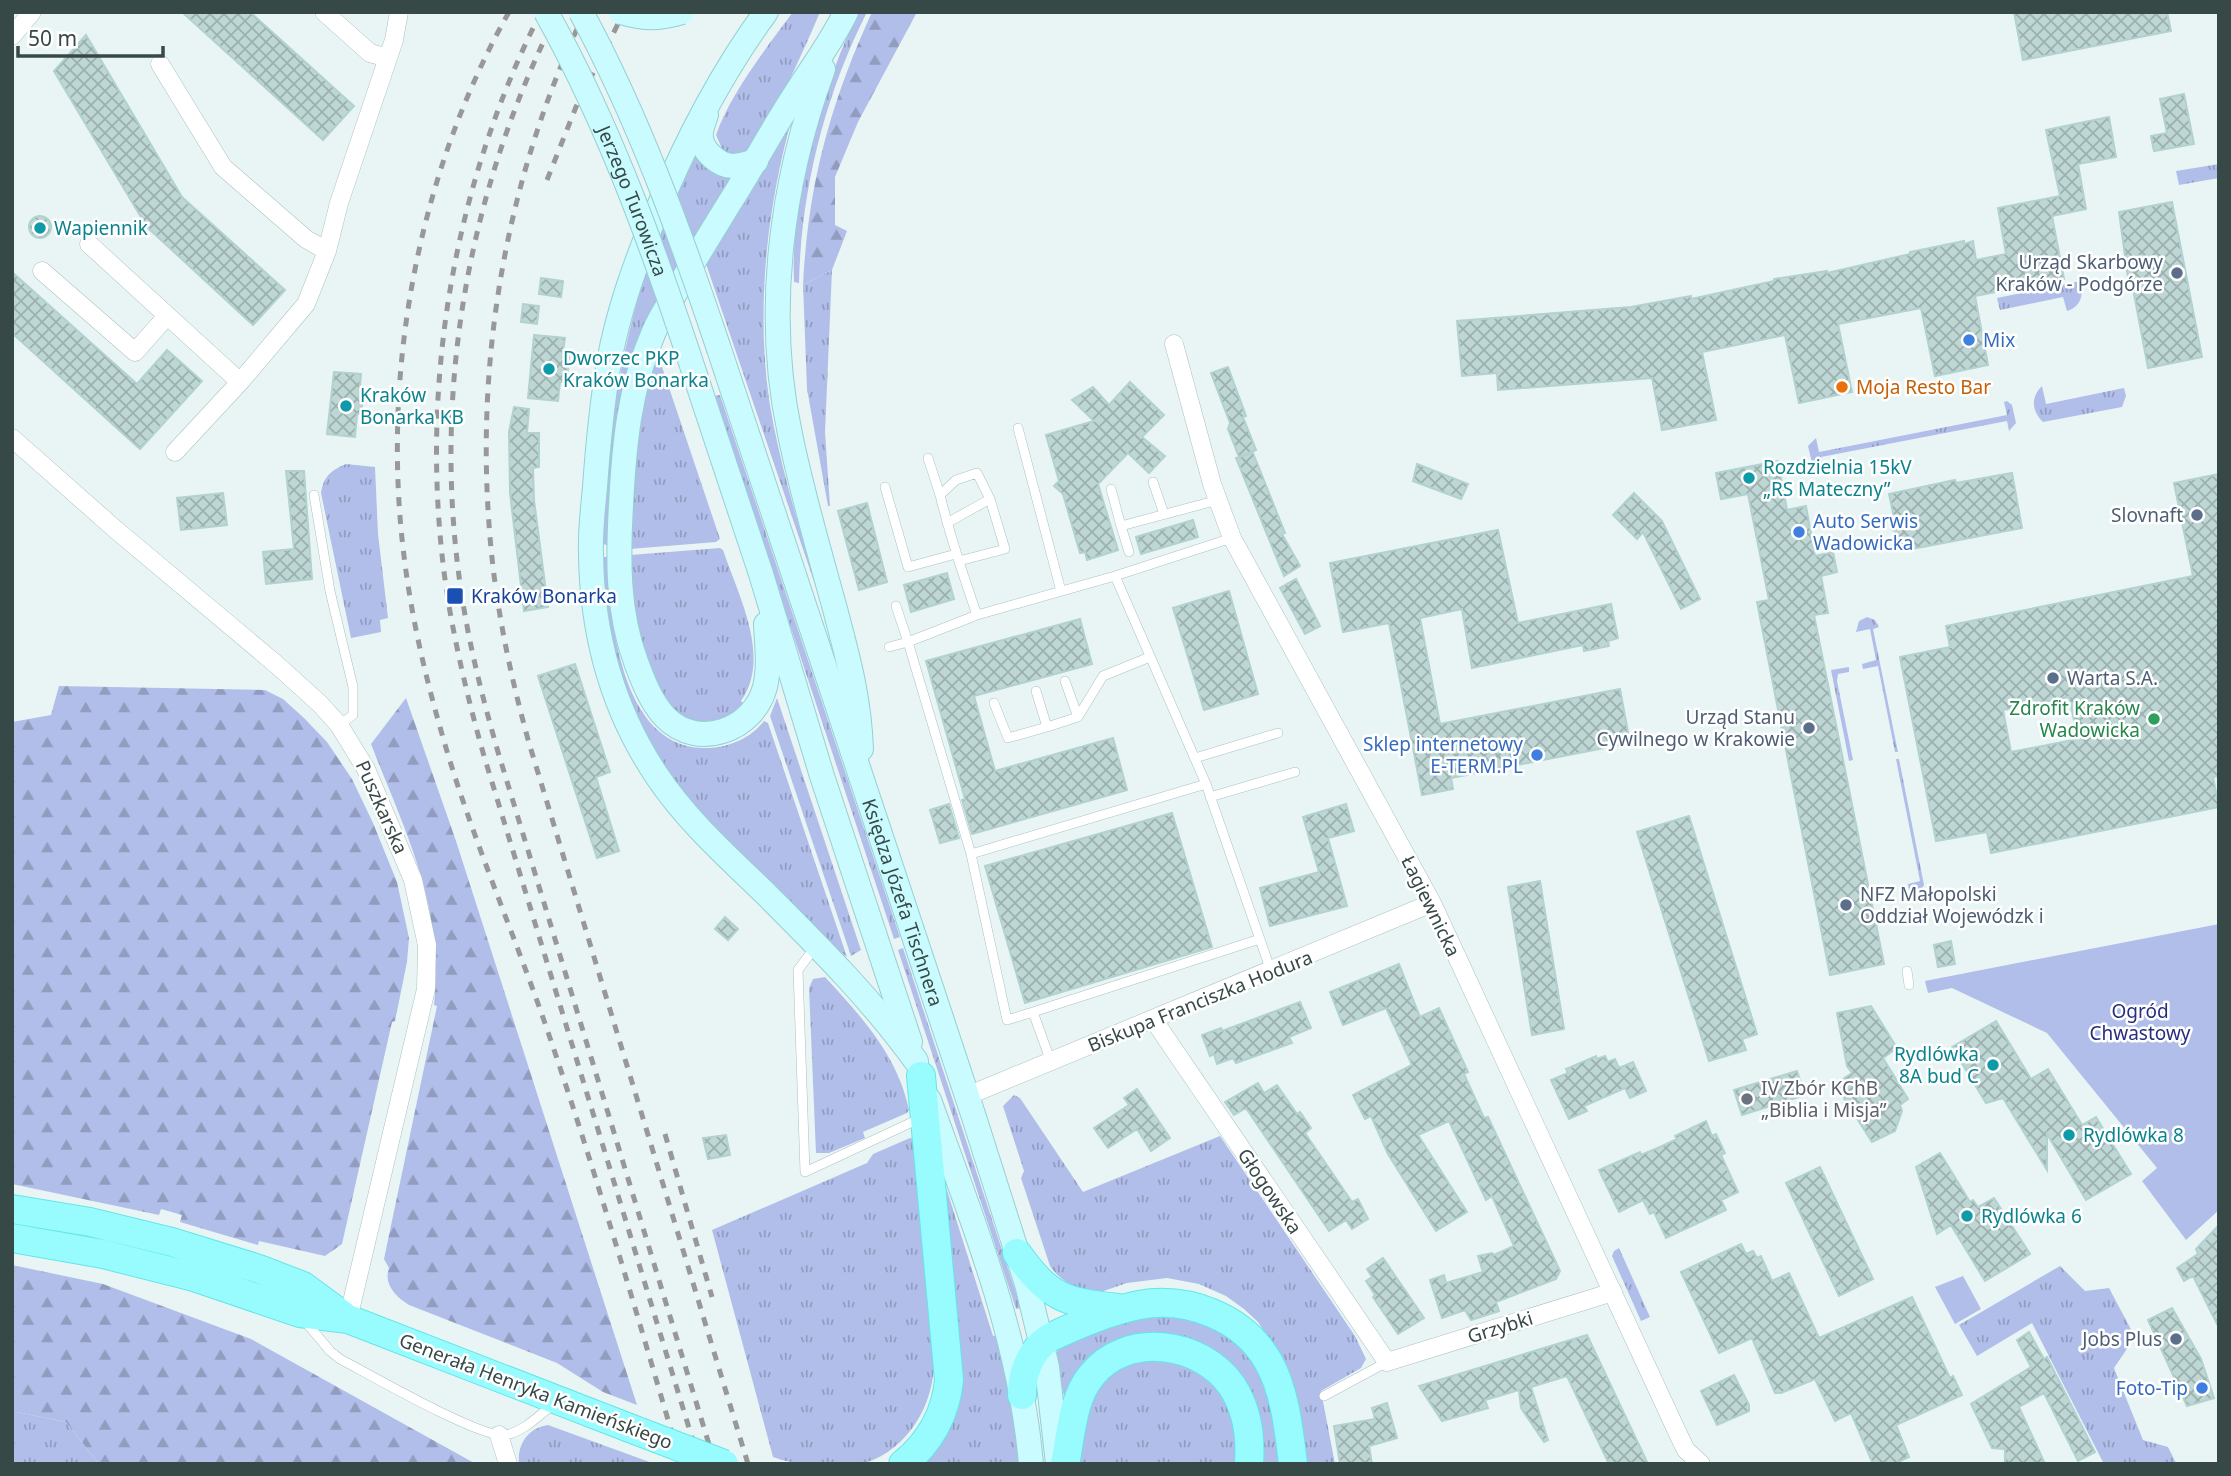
<svg xmlns="http://www.w3.org/2000/svg" width="2231" height="1476" viewBox="0 0 2231 1476" font-family="'Noto Sans',sans-serif">
<defs>
<pattern id="grass-tufts" width="24" height="20" patternUnits="userSpaceOnUse" patternTransform="scale(1.75)"><rect width="24" height="20" fill="#b1beea"/><path d="M3 7l-1-3M5 7V3M7 7l1-3M15 17l-1-3M17 17v-4M19 17l1-3" fill="none" stroke="#919cbf"/></pattern>
<pattern id="forest-firs" width="22" height="20" patternUnits="userSpaceOnUse" patternTransform="scale(1.75)"><rect width="22" height="20" fill="#b1beea"/><path d="M5 1l3.5 6h-7zM16 11l3.5 6h-7z" fill="#919cbf"/></pattern>
<pattern id="building-cross-hatch" width="8" height="8" patternUnits="userSpaceOnUse" patternTransform="scale(1.75)"><rect width="8" height="8" fill="#bed7d5"/><path d="M0 0l8 8M0 8l8-8" fill="none" stroke="#9bb0af"/></pattern>
</defs>
<rect width="100%" height="100%" fill="#e9f5f5"/>
<path fill="url(#grass-tufts)" d="M793 12H820C809 38 765 141 744 152 736 156 731 153 723 151L716 135C730 94 767 47 793 12Z
M858 12H867C825 95 801 190 799 283L794 282C790 194 821 92 858 12Z
M792 118C767 207 756 307 769 399 780 469 803 538 822 605L705 261Z
M694 152 732 176 674 275 607 545 603 544C604 442 623 332 658 235 668 207 682 180 694 152Z
M2219 164V178L2179 185 2176 171Z
M832 270 825 432 830 506H828L807 389 803 285Z
M2081 281C2083 295 2082 306 2067 311L2063 297 2000 310 1997 298Z
M657 352 720 539 716 542 630 549 633 477 642 404Z
M2042 386 2046 404 2124 388 2126 396 2122 407 2043 422C2031 410 2031 397 2042 386Z
M720 395 900 937 894 939 714 396Z
M2007 401 2012 405 2016 423 2009 431 2007 421 1821 457 1823 468H1819L1812 463 1808 446 1816 438 1819 452 2007 415 2004 402Z
M346 464 375 467 378 534 388 618 380 620 381 632 351 638 321 493C324 476 330 471 346 464Z
M720 548 723 550C738 595 772 657 741 701L745 705 732 717 698 723 682 717 662 696 637 638 630 555Z
M603 557H607C610 618 620 746 703 748 726 749 750 739 764 721L768 723 847 957C817 935 792 904 766 879 740 853 712 827 688 799 628 729 607 647 603 557Z
M1867 617 1875 620 1879 627 1873 629 1898 752H1895L1878 666 1863 669 1862 664 1876 660 1870 629 1856 632 1859 621Z
M1849 667V672L1838 674 1837 681 1853 760 1849 761 1831 670Z
M777 698 861 950 851 956 770 716Z
M1896 759H1899L1924 885C1922 890 1915 892 1909 890L1908 884 1920 881Z
M903 948 1021 1308 1016 1309 898 950Z
M825 977C861 1016 898 1056 909 1110L907 1113 863 1132 865 1138 829 1153H816L809 988 813 979Z
M1014 1095 1020 1098 1083 1192 1220 1136 1355 1336 1366 1359 1361 1368 1321 1391 1335 1464H1306L1279 1355 1258 1322 1244 1309 1226 1296 1199 1284 1167 1278 1127 1283 1092 1295C1075 1287 1061 1282 1050 1266L1021 1178 1024 1171 1003 1106Z
M910 1138 913 1139 934 1356C936 1401 910 1449 865 1463 853 1466 838 1464 826 1464 807 1464 791 1464 773 1457L712 1230 867 1163 873 1154Z
M945 1184 993 1336 999 1335 1021 1464H918L934 1446Z
M1619 1248 1650 1317 1641 1321 1612 1256 1614 1251Z
M2060 1266 2085 1291 2109 1288 2135 1337 2114 1368 2143 1440 2168 1447 2176 1463 2104 1464 2032 1323 1977 1356 1959 1325Z
M1151 1317C1160 1317 1169 1316 1178 1317 1214 1322 1253 1348 1265 1384 1274 1409 1277 1438 1283 1464H1261L1260 1439 1175 1336 1064 1397 1056 1355 1058 1350 1066 1344 1127 1322Z
M1175 1356 1229 1395 1241 1464H1079L1084 1415 1093 1391 1123 1362Z
M12 1411 66 1422 99 1464H12Z
M548 1425 655 1464H519C517 1444 528 1428 548 1425Z"/>
<path fill="url(#forest-firs)" d="M872 12H917L858 122 835 177V225L847 231 832 270 803 285C808 185 830 104 872 12Z
M59 686 265 690 283 699 304 718 327 742 352 779 373 823 397 882 409 938 407 962 395 1021 392 1022 342 1244 325 1256 259 1241 258 1245 180 1222 182 1215 161 1209 159 1215 12 1184V722L51 715Z
M406 698 456 841 637 1405 603 1392 557 1363 409 1305C396 1297 383 1284 389 1268L384 1259 437 1006 434 1005C444 905 406 834 371 744Z
M12 1265 103 1284 251 1339 476 1464H99L66 1422 12 1411Z"/>
<path fill="#b1beea" d="M2219 924V1210L2186 1240 2142 1181 2157 1168 2047 1033 1952 988 1928 993 1925 981Z
M1963 1276 1981 1309 1955 1324 1935 1287Z"/>
<path fill="url(#building-cross-hatch)" stroke="#b1d2cf" stroke-width="2" fill-rule="evenodd" d="M182 12H250L354 106 323 140Z
M2014 12H2167L2171 31 2023 60Z
M86 35 182 197 285 290 253 325 147 227 54 71Z
M2184 94 2194 144 2154 151 2151 136 2167 133 2160 99Z
M2109 117 2116 157 2078 164 2086 209 2052 216 2064 279 1975 296 1988 365 1935 376 1921 308 1838 324 1852 392 1799 403 1785 335 1702 352 1716 420 1662 430 1652 378 1498 390 1497 373 1462 376 1457 321 1631 307 1691 296V299L1774 281V279L1827 271V273L1910 254V252L1964 241V244L1973 241 1976 260 2006 254 1998 208 2060 196 2046 130Z
M2172 202 2202 357 2148 368 2131 278H2128L2119 212Z
M29 227a11 11 0 1 1 22 0a11 11 0 1 1-22 0Z
M12 272 137 384 167 350 202 381 140 449 12 333Z
M541 278 563 281 561 297 539 294Z
M523 304 539 306 537 324 521 322Z
M534 335 565 338 562 357H569L567 382H560L558 401 528 398Z
M1228 367 1246 416 1243 417 1256 450 1239 457 1228 429 1230 423 1211 373Z
M334 372 361 374 359 398H363L361 414H357L355 437 327 434Z
M1130 382 1164 415 1142 437 1165 456 1149 473 1128 453 1098 484 1118 550 1087 560 1085 552 1080 553 1063 494 1054 486 1059 481 1046 435 1094 421 1072 400 1093 387 1109 405Z
M514 407 529 409 527 433H539V467L533 468 534 500 548 607 524 611 510 493 509 432Z
M1253 453 1285 533 1282 534 1300 566 1284 576 1236 458Z
M1778 461 1787 510 1806 506 1815 556 1833 552 1837 572 1821 576 1828 613 1814 615 1884 964 1830 975 1757 602 1769 600 1748 494 1721 499 1716 473Z
M1417 464 1468 484 1461 499 1413 481Z
M286 471H304L312 579 266 584 263 552 294 549Z
M2012 473 2022 528 1901 551 1897 533 1891 529 1895 523 1889 494 1955 480 1956 483Z
M2219 474V776L2213 777 2219 807 1991 853 1987 832 1936 841 1900 657 1950 647 1946 626 2193 576 2174 483ZM2069 697 2078 739 2011 752 2003 710Z
M223 493 227 525 181 530 177 498Z
M1634 493 1662 521 1700 599 1681 609 1643 532 1637 539 1613 515Z
M867 503 887 582 859 590 838 511Z
M1193 520 1198 537 1141 554 1136 537Z
M1498 530 1518 623 1611 604 1618 638 1608 641 1609 646 1584 651 1583 645 1472 668 1462 609 1420 618 1440 724 1620 689 1630 743 1451 778 1453 789 1422 795 1389 623 1343 632 1330 563Z
M947 573 954 599 911 612 904 585Z
M1296 579 1320 626 1305 634 1280 588Z
M1229 591 1258 694 1204 710 1173 608Z
M1080 619 1092 664 974 696 995 771 1113 738 1127 790 972 834 962 800 965 799 926 661Z
M575 664 610 772 596 777 619 851 597 858 538 676Z
M949 804 959 838 940 843 930 810Z
M1346 804 1354 831 1328 838 1347 906 1270 926 1260 888 1319 872 1303 817Z
M1172 813 1212 947 1025 1003 985 866Z
M1689 816 1757 1034 1742 1039 1746 1050 1709 1061 1637 832Z
M1540 881 1564 1029 1532 1035 1508 887Z
M725 917 738 929 728 940 715 929Z
M1951 941 1955 964 1938 967 1934 945Z
M1399 964 1420 1017 1439 1008 1468 1072 1464 1074 1484 1118 1488 1117 1560 1271 1556 1279 1496 1302 1499 1311 1471 1320 1465 1310 1442 1318 1430 1280 1444 1275 1446 1283 1483 1272 1478 1256 1492 1253 1494 1255 1514 1246 1492 1196 1486 1200 1449 1121 1418 1135 1467 1212 1436 1231 1388 1154 1371 1116 1365 1119 1353 1095 1412 1065 1386 1008 1343 1025 1330 992Z
M1300 1002 1311 1028 1289 1037 1292 1043 1236 1063 1233 1058 1217 1064 1214 1054 1210 1056 1202 1035 1221 1028 1222 1031Z
M1871 1006 1897 1048 1883 1058 1908 1099 1900 1105 1902 1111 1895 1131 1872 1142 1835 1084 1852 1073 1847 1066 1837 1013Z
M1996 1021 2031 1079 2048 1069 2082 1125 2096 1117 2131 1174 2086 1200 2047 1134V1170L2003 1098 1986 1103 1952 1047Z
M1596 1056 1597 1059 1605 1056 1608 1062 1615 1059 1619 1068 1633 1062 1646 1091 1630 1098 1625 1088 1584 1106 1587 1111 1569 1119 1551 1080 1568 1073 1566 1069Z
M1797 1071 1805 1095 1742 1115 1734 1090Z
M1258 1083 1264 1093 1277 1085 1297 1114 1300 1112 1311 1128 1305 1133 1352 1202 1358 1199 1368 1219 1352 1229 1346 1220 1329 1231 1246 1108 1234 1115 1225 1102Z
M1137 1089 1170 1138 1151 1151 1137 1129 1108 1148 1094 1128 1129 1105 1124 1098Z
M1706 1121 1712 1136 1716 1134 1725 1153 1721 1155 1738 1192 1721 1200 1726 1210 1666 1238 1654 1212 1650 1214 1643 1200 1619 1212 1599 1170 1640 1152 1641 1155 1660 1147 1677 1139 1675 1136Z
M726 1135 730 1155 708 1159 703 1138Z
M1940 1153 1970 1202 1973 1200 1978 1207 1994 1198 2030 1254 1985 1281 1951 1225 1937 1234 1916 1167Z
M1820 1167 1873 1279 1839 1296 1786 1183Z
M2219 1225V1328L2193 1276 2184 1281 2177 1268 2198 1254 2196 1249Z
M1741 1244 1746 1254 1753 1251 1757 1258 1761 1256 1772 1281 1789 1273 1819 1338 1912 1297 1950 1378 1953 1376 1962 1395 1896 1425 1909 1457 1894 1464H1873L1851 1413 1835 1421 1815 1379 1781 1393H1775L1752 1338 1719 1353 1681 1272Z
M1383 1258 1424 1318 1398 1334 1373 1297 1375 1295 1366 1281 1372 1277 1367 1269Z
M2172 1308 2201 1359 2214 1398 2187 1406 2148 1320Z
M2029 1332 2044 1359 2047 1357 2095 1452 2078 1461 2044 1393 2019 1407 2045 1464H2005V1449L1992 1448 1971 1404 2031 1367 2017 1340Z
M1587 1335 1648 1464H1609L1567 1376 1531 1387 1548 1440 1544 1442 1521 1408 1519 1390 1485 1400 1488 1408 1442 1421 1419 1386Z
M1734 1375 1749 1405V1411L1717 1425 1701 1391Z
M1387 1403 1397 1438 1369 1446 1372 1464H1340L1334 1426 1375 1419 1372 1408Z"/>
<g fill="none" stroke-linecap="round" stroke-linejoin="round">
<defs>
<path id="service" d="M1018 428 1061 591
M928 458 940 495
M1153 482 1164 514
M885 487 908 567 956 554
M1111 489 1121 526 1218 500
M314 495 330 591 353 687V715L339 725
M947 523 990 499
M1121 526 1129 552
M959 561 1005 549 990 499 977 473 956 480 940 495C950 536 963 575 977 615L1115 576 1232 538
M1115 576 1206 784 1271 971
M977 615 908 642 971 854 1206 784
M889 647 908 642 896 606
M1065 681 1078 717 1103 676 1150 657
M1036 691 1047 727 1078 717
M994 703 1008 738 1047 727
M1195 758 1278 733
M1210 797 1295 772
M971 854 1007 1020 1033 1012 1051 1062
M816 946 798 970 805 1172 921 1118
M1907 971 1909 985
M1033 1012 1260 939
M305 1321 330 1351 340 1359C367 1373 481 1439 505 1435 524 1432 540 1414 555 1403
M1324 1396 1387 1362"/>
<path id="minor" d="M324 12 370 53 388 58
M12 36 32 12
M160 64 223 167 306 239 327 251
M89 244 240 382
M42 271 135 352 167 316
M1174 344 1212 484 1232 538 1432 903 1680 1438 1686 1450 1701 1464
M12 438 115 529 277 665 320 704 339 725 366 769 413 880 427 945 426 989 348 1319
M175 452 240 382 306 304 327 251 339 203 394 40 399 12
M1153 1019 1387 1362 1613 1292
M967 1096 1432 903
M499 1435 508 1464"/>
<g id="secondary">
<path d="M766 12C719 76 684 145 654 218 635 265 618 312 609 362 602 403 598 445 595 487 593 509 590 532 591 554 592 633 612 709 657 776 687 821 728 857 767 895 820 948 872 1000 916 1061"/>
<path d="M823 69C781 183 764 314 790 434 802 493 819 551 835 609 848 658 859 697 861 749"/>
<path d="M706 115C704 121 700 130 701 137 702 151 719 166 733 166 740 166 748 163 756 161"/>
<path id="s1" d="M719 349 972 1111 1027 1284 1047 1367 1058 1464"/>
<path d="M702 396 761 574 822 776 910 1042"/>
<path d="M766 624C767 645 770 666 765 687 754 730 698 751 665 717 651 702 643 681 636 662 617 611 618 558 621 505 624 446 629 389 653 334 658 321 666 309 673 297 691 265 711 233 730 202 753 166 773 128 796 93 813 66 832 41 846 12"/>
<path d="M929 1100C972 1219 1020 1336 1031 1464"/>
</g>
<path id="primary" d="M12 1209 90 1222 172 1242 259 1269 303 1286 345 1317
M12 1238 103 1254 194 1277 300 1313 348 1319 627 1427
M1017 1253C1050 1299 1065 1302 1118 1308
M1022 1395C1022 1373 1030 1351 1049 1338 1076 1325 1109 1311 1139 1305 1187 1296 1243 1317 1268 1361 1285 1390 1289 1431 1293 1464
M903 1464C930 1443 946 1413 949 1380L921 1076
M1065 1464C1071 1436 1072 1399 1091 1376 1126 1331 1201 1341 1232 1386 1247 1409 1251 1437 1249 1464"/>
</defs>
<use href="#service" stroke="#abc1c0" stroke-width="10"/>
<use href="#minor" stroke="#abc1c0" stroke-width="19"/>
<use href="#secondary" stroke="#96cfd2" stroke-width="26"/>
<use href="#primary" stroke="#65e5e7" stroke-width="30"/>
<use href="#service" stroke="#fff" stroke-width="9"/>
<use href="#minor" stroke="#fff" stroke-width="18"/>
<use href="#secondary" stroke="#c9fbff" stroke-width="24"/>
<use href="#primary" stroke="#98fcff" stroke-width="28"/>
<path stroke="#989898" stroke-width="5" stroke-dasharray="9 9" stroke-linecap="butt" d="M509 12C418 173 381 373 404 556 411 614 424 671 440 727 469 832 514 932 549 1035 597 1176 639 1321 681 1464
M541 12C449 193 416 406 449 606 458 657 470 707 484 756L700 1464
M558 12C466 193 430 402 463 603 471 653 484 703 498 752L715 1464
M585 12C509 170 476 349 489 524 494 598 509 671 529 743L748 1464
M547 180 576 107 624 12
M665 1134 712 1297"/>
<defs>
<g id="secondary-bridge">
<path id="s2" d="M546 12C614 134 659 264 702 396"/>
<path d="M581 12C639 119 680 233 719 349"/>
<path d="M621 12C644 19 659 19 682 12"/>
</g>
<path id="primary-bridge" d="M627 1427 724 1464"/>
</defs>
<use href="#secondary-bridge" stroke="#96cfd2" stroke-width="26" stroke-linecap="butt"/>
<use href="#primary-bridge" stroke="#65e5e7" stroke-width="30" stroke-linecap="butt"/>
<use href="#secondary-bridge" stroke="#c9fbff" stroke-width="24"/>
<use href="#primary-bridge" stroke="#98fcff" stroke-width="28"/>
</g>
<g fill="#0f9aa8" stroke="#fff" stroke-width="2.5">
<circle cx="40" cy="228" r="7"/>
<circle cx="549" cy="369" r="7"/>
<circle cx="346" cy="406" r="7"/>
<circle cx="1749" cy="478" r="7"/>
<circle cx="1993" cy="1065" r="7"/>
<circle cx="2069" cy="1135" r="7"/>
<circle cx="1967" cy="1216" r="7"/>
</g>
<g fill="#5c6f8a" stroke="#fff" stroke-width="2.5">
<circle cx="2177" cy="273" r="7"/>
<circle cx="2197" cy="515" r="7"/>
<circle cx="2053" cy="678" r="7"/>
<circle cx="1809" cy="728" r="7"/>
<circle cx="1846" cy="905" r="7"/>
<circle cx="2176" cy="1339" r="7"/>
</g>
<g fill="#3f7fe0" stroke="#fff" stroke-width="2.5">
<circle cx="1969" cy="340" r="7"/>
<circle cx="1799" cy="532" r="7"/>
<circle cx="1537" cy="755" r="7"/>
<circle cx="2202" cy="1388" r="7"/>
</g>
<circle fill="#e8710a" stroke="#fff" stroke-width="2.5" cx="1842" cy="387" r="7"/>
<rect fill="#1a4fb4" stroke="#fff" stroke-width="2.5" x="446" y="587" width="18" height="18" rx="3.5"/>
<circle fill="#2e9e5b" stroke="#fff" stroke-width="2.5" cx="2154" cy="719" r="7"/>
<circle fill="#6b7280" stroke="#fff" stroke-width="2.5" cx="1747" cy="1099" r="7"/>
<g text-anchor="middle" dominant-baseline="central" stroke-width="5" stroke-linejoin="round" paint-order="stroke">
<g font-size="19" fill="#374947" stroke="#fff">
<text stroke="none"><textPath href="#s2" startOffset="208">Jerzego Turowicza</textPath></text>
<text transform="translate(382 807) rotate(66)">Puszkarska</text>
<text stroke="none"><textPath href="#s1" startOffset="583">Księdza Józefa Tischnera</textPath></text>
<text transform="translate(1431 906) rotate(64)">Łagiewnicka</text>
<text transform="translate(1200 1001) rotate(-22)">Biskupa Franciszka Hodura</text>
<text transform="translate(1270 1191) rotate(56)">Głogowska</text>
<text transform="translate(1500 1327) rotate(-17)">Grzybki</text>
<text transform="translate(536 1391) rotate(21)">Generała Henryka Kamieńskiego</text>
</g>
<g font-size="19" fill="#0d838f" stroke="#fff" text-anchor="start">
<text x="54" y="228">Wapiennik</text>
<text x="563" y="358">Dworzec PKP<tspan x="563" dy="22">Kraków Bonarka</tspan></text>
<text x="360" y="395">Kraków<tspan x="360" dy="22">Bonarka KB</tspan></text>
<text x="1763" y="467">Rozdzielnia 15kV<tspan x="1763" dy="22">„RS Mateczny”</tspan></text>
<text x="1979" y="1054" text-anchor="end">Rydlówka<tspan x="1979" dy="22">8A bud C</tspan></text>
<text x="2083" y="1135">Rydlówka 8</text>
<text x="1981" y="1216">Rydlówka 6</text>
</g>
<g font-size="19" fill="#4e5e75" stroke="#fff" text-anchor="end">
<text x="2163" y="262">Urząd Skarbowy<tspan x="2163" dy="22">Kraków - Podgórze</tspan></text>
<text x="2183" y="515">Slovnaft</text>
<text x="2067" y="678" text-anchor="start">Warta S.A.</text>
<text x="1795" y="717">Urząd Stanu<tspan x="1795" dy="22">Cywilnego w Krakowie</tspan></text>
<text x="1860" y="894" text-anchor="start">NFZ Małopolski<tspan x="1860" dy="22">Oddział Wojewódzk i</tspan></text>
<text x="2162" y="1339">Jobs Plus</text>
</g>
<g font-size="19" fill="#366cbe" stroke="#fff" text-anchor="start">
<text x="1983" y="340">Mix</text>
<text x="1813" y="521">Auto Serwis<tspan x="1813" dy="22">Wadowicka</tspan></text>
<text x="1523" y="744" text-anchor="end">Sklep internetowy<tspan x="1523" dy="22">E-TERM.PL</tspan></text>
<text x="2188" y="1388" text-anchor="end">Foto-Tip</text>
</g>
<g font-size="19" fill="#c56008" stroke="#fff" text-anchor="start">
<text x="1856" y="387">Moja Resto Bar</text>
</g>
<g font-size="19" fill="#164399" stroke="#fff" text-anchor="start">
<text x="471" y="596">Kraków Bonarka</text>
</g>
<g font-size="19" fill="#27864d" stroke="#fff" text-anchor="end">
<text x="2140" y="708">Zdrofit Kraków<tspan x="2140" dy="22">Wadowicka</tspan></text>
</g>
<g font-size="19" fill="#282e7c" stroke="#fff">
<text x="2140" y="1011">Ogród<tspan x="2140" dy="22">Chwastowy</tspan></text>
</g>
<g font-size="19" fill="#5b616d" stroke="#fff" text-anchor="start">
<text x="1761" y="1088">IV Zbór KChB<tspan x="1761" dy="22">„Biblia i Misja”</tspan></text>
</g>
</g>
<rect width="2231" height="1476" fill="none" stroke="#374947" stroke-width="28"/>
<path d="M18 46v10h145v-10" fill="none" stroke="#374947" stroke-width="3.5"/>
<text x="28" y="46" font-size="21" fill="#374947" stroke="#ffffff" stroke-width="5" paint-order="stroke">50 m</text>
</svg>
